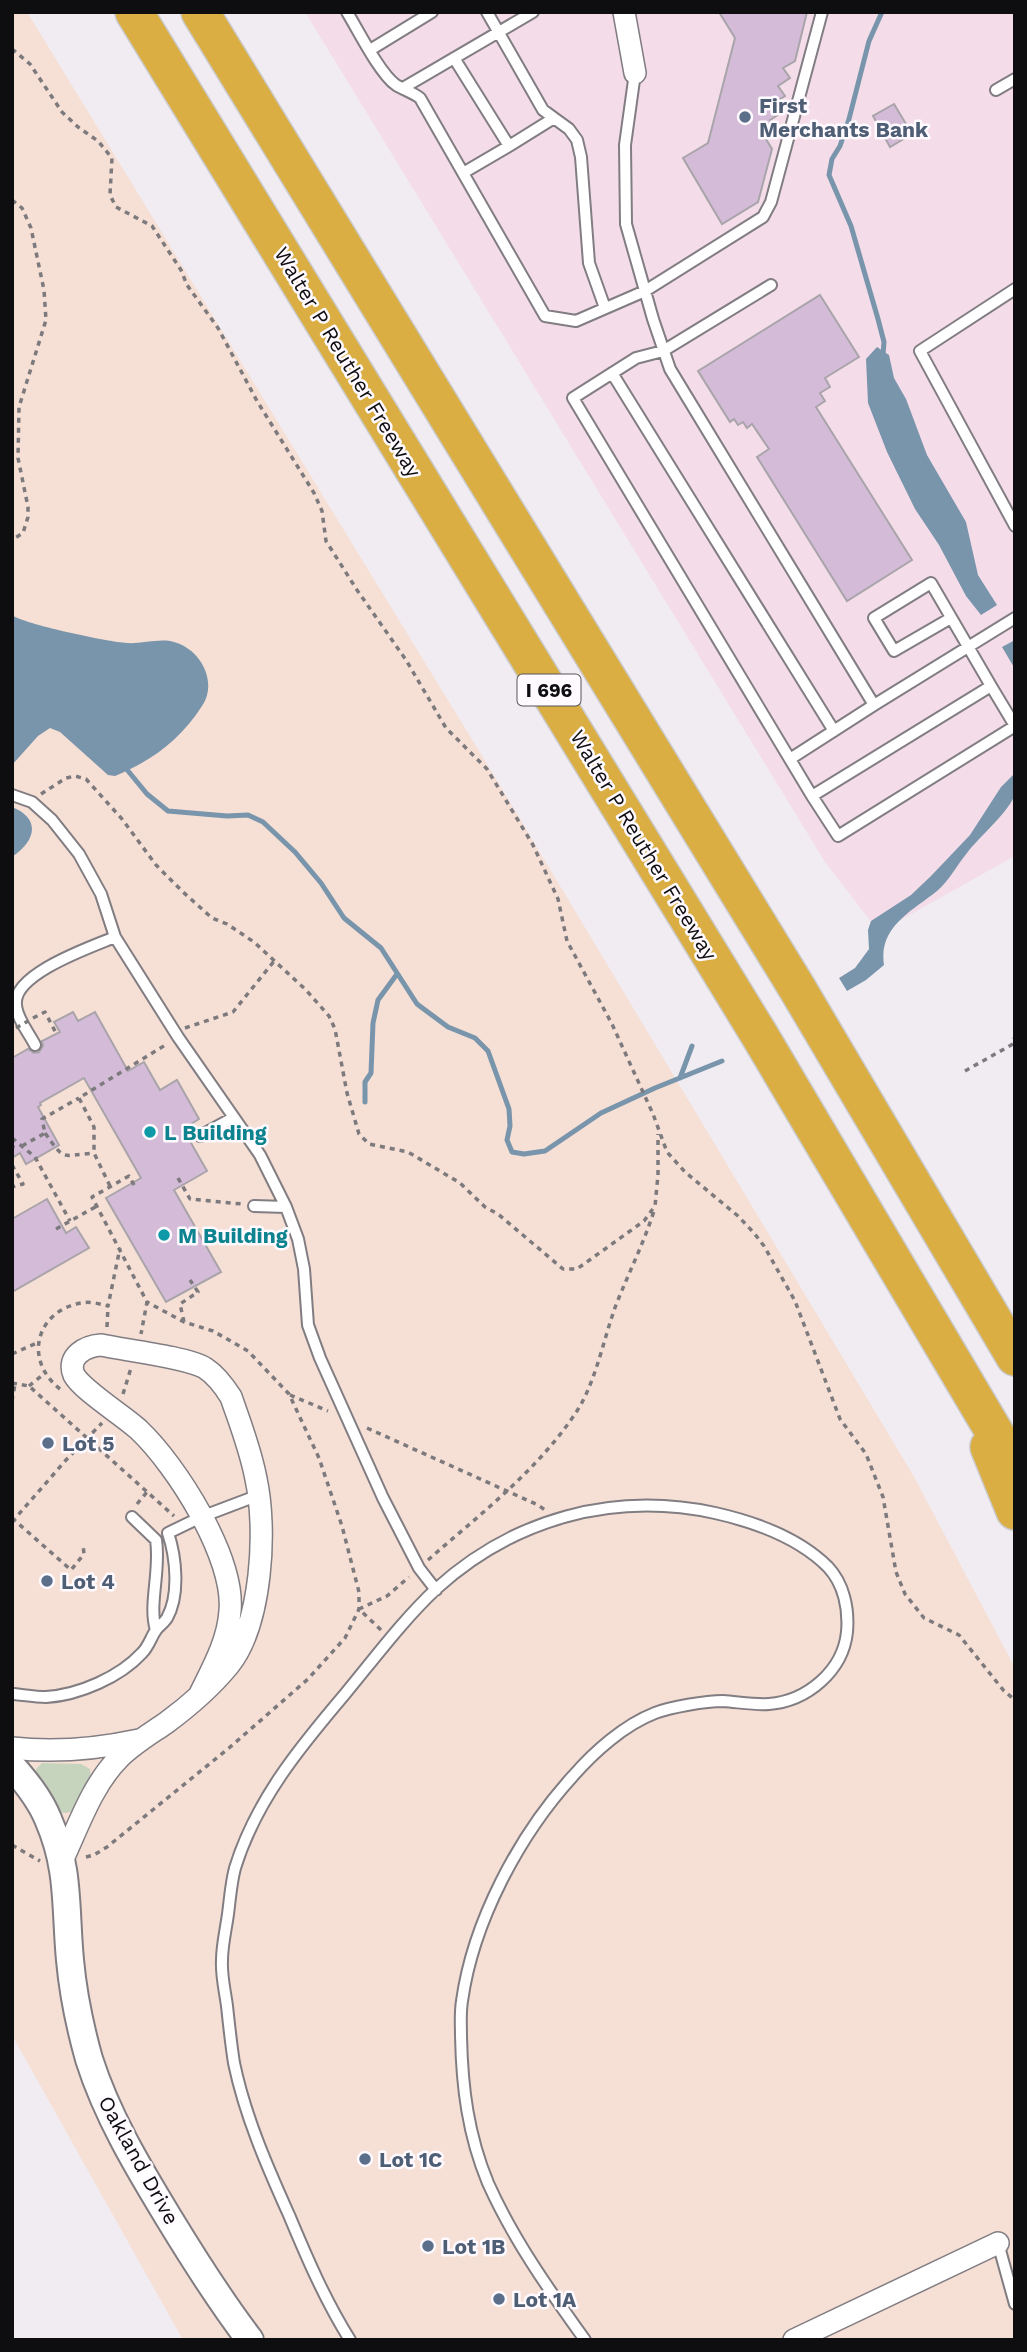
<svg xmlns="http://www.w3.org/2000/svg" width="1027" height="2352" viewBox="0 0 1027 2352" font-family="'Work Sans',sans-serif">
<rect width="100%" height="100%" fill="#f1ecf2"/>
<path fill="#f4dde9" d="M305 12H1015V856L879 932 825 862Z"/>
<path fill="#f6dfd4" d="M12 12H27L490 769 913 1475 1015 1668V2340H183L12 2035Z"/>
<path fill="#c6d3bd" d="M42 1763 81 1764 90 1769 91 1778 74 1811 66 1813 58 1812 36 1777V1769Z"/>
<path fill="#7995ac" d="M877 347 889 355 894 378 906 399 927 455 966 522 978 575 997 605 981 615 966 596 939 545 915 509 887 452 868 403 866 359Z
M12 615C23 624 109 642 127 643 140 644 156 639 170 641 199 646 219 681 202 706 180 740 153 760 115 776L108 775 60 732 50 728 38 736 12 765Z
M1015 640V669L1002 647Z
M1015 773C1015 779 1016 788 1015 794 1010 811 978 838 967 853 957 865 949 881 937 891 912 911 878 927 884 965L866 980 847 991 839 978 855 968 869 949 868 930 871 921 911 895 931 876 970 835 1001 787Z
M12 807C42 819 35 842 12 857Z"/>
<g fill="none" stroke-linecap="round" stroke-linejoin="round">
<path stroke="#7995ac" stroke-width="5" d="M882 12 869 41 849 119 840 146 832 159 829 175 851 226 878 319 884 342 883 355
M124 766 147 794 168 811 227 816 248 815 263 822 295 852 321 883 344 918 381 948 417 1004 448 1027 475 1038 488 1051 509 1109 510 1126 507 1140 512 1152 524 1154 545 1151 601 1113 655 1088 722 1061
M680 1078 692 1046
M365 1102V1082L371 1073 373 1023 378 1000 397 974"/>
</g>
<path fill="#d4bcd8" stroke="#a9a4aa" stroke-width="2" d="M719 12H807L795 61 783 68 790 78 778 86 785 96 774 103 781 113 770 120 776 132 766 139 772 149 758 202 722 224 683 158 708 143 735 38Z
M894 104 912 134 890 147 873 116Z
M820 295 859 357 825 378 830 387 820 393 825 401 816 407 912 560 847 601 757 457 769 449 752 424 747 428 743 422 738 425 734 419 730 422 698 371Z
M73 1012 78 1021 95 1012 128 1071 144 1062 160 1090 177 1080 199 1119 183 1129 207 1171 174 1190 221 1272 166 1302 106 1198 141 1178 84 1078 40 1103 41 1105 38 1107 59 1145 26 1164 20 1153 12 1158V1058L28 1049 34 1053 39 1052 43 1046 42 1041 60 1032 54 1022Z
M47 1199 66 1233 76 1227 89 1248 12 1292V1219Z"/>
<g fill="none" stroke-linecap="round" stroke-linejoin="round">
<defs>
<path id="service" d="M347 12C358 30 380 74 396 85 404 90 412 92 420 98L545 316 576 321 645 291 763 217 771 202 822 12
M487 12 543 110 569 129 577 140 581 157 589 263 605 308
M370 50 432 12
M454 58 509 146 554 118
M635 73 625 145 626 224 653 319 670 369 874 705 1015 618
M403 88 533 12
M996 90 1015 79
M463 173 509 146
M771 285 663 351 636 358 573 398 812 796 991 686 931 583 874 618 894 651 951 618
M1015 289 920 351 1015 526
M612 373 834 731
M991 686 1015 726
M790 759 874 705
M12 795 32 802 52 820 79 854 101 894 115 937 178 1037 260 1155 286 1207 298 1239 304 1269 308 1325 320 1358 383 1498 419 1568 436 1590
M812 796 838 836 1015 726
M35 1045C29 1033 17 1019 16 1005 12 974 91 947 115 937
M200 1136 233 1118
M254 1206 286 1207
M132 1517 156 1540C161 1570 148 1605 156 1630
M14 1694C24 1695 36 1697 46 1697 79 1695 120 1677 142 1653 149 1646 151 1637 156 1630 159 1626 164 1623 167 1618 180 1595 176 1557 168 1533L201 1517 259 1495
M998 2243 1015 2304
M350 2340C325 2300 307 2258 289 2215 267 2166 245 2116 234 2063 231 2044 229 2025 227 2006 225 1991 221 1975 222 1960 222 1945 226 1929 228 1914 230 1899 231 1883 235 1868 256 1800 300 1747 345 1694 374 1659 403 1620 436 1589 513 1519 613 1491 715 1513 755 1522 798 1537 828 1567 844 1584 849 1609 847 1632 843 1671 807 1701 769 1704 754 1705 738 1702 723 1701 705 1701 671 1707 655 1713 624 1725 594 1752 573 1776 519 1835 473 1922 462 2001 460 2013 461 2025 461 2036 462 2087 468 2135 488 2183 513 2239 549 2290 585 2340"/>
<path id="minor" d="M624 12 635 73
M12 1748C55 1753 97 1749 139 1740
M62 1861C78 1827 92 1785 119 1758 133 1744 150 1734 166 1723 189 1706 211 1687 229 1665 262 1624 267 1529 256 1479 251 1451 240 1423 231 1397 224 1386 216 1375 205 1368 187 1357 124 1350 101 1345 86 1346 66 1356 74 1375 82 1390 124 1416 139 1430 177 1466 235 1558 230 1611 228 1642 212 1669 199 1696
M794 2340 998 2243"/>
<path id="tertiary" d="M12 1766C26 1782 40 1799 48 1819 70 1869 65 1908 70 1960 73 1993 80 2027 89 2059 107 2116 139 2169 170 2220 195 2261 221 2302 250 2340"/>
<path id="motorway" d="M134 12 760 1036 1015 1467
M200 12 797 988 1015 1357
M989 1447 1015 1511"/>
</defs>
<use href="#service" stroke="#817d82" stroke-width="14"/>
<use href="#minor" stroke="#817d82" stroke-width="24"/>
<use href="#tertiary" stroke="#817d82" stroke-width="30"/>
<use href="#motorway" stroke="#cacaca" stroke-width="40"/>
<path stroke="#7d7a7e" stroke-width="3.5" stroke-dasharray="5 5" stroke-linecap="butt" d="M12 49 30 64 62 112 78 127 98 141 112 158 110 195 116 207 152 226 181 270 187 285 218 328 257 401 314 493 322 511 326 541 357 590 406 660 446 728 487 769 533 845 558 899 567 941 612 1024 653 1114 667 1152 685 1172 738 1216 754 1233 764 1246 795 1301 840 1419 866 1454 883 1497 896 1572 905 1594 924 1618 959 1635 1004 1691 1015 1700
M12 200 22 208 31 228 44 290 46 320 19 407 18 458 28 507V517L23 533 12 540
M41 794 66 778 75 776 86 779 122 819 156 865 183 892 212 918 227 924 254 942 306 990 329 1016 335 1029 347 1093 359 1134 369 1144 408 1152 460 1183 485 1207 498 1214 563 1269H577L644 1221 655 1206 658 1175V1134
M33 1018 45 1012 56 1033
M185 1028 233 1012 275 960
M965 1071 1013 1044 1015 1036
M45 1133C65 1161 60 1156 94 1153
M12 1138 35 1157 70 1221
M22 1146 45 1133 42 1119 79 1098
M12 1150 15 1140
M12 1165 23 1184 12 1187
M178 1178 190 1199 242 1204
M134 1185 129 1176 92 1197 147 1302 141 1334
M110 1186 94 1153V1127L79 1098 167 1044
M56 1229 97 1206
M184 1322 180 1304 198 1292 190 1280
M107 1327 108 1306
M12 1354 37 1343
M12 1383 29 1386 174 1516
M29 1386 45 1373
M60 1389C23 1360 36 1311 81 1303 90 1301 100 1304 108 1306L120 1248
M123 1394 131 1368
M290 1395 328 1411
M12 1401 15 1384
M367 1428 538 1505 545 1510
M137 1504 147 1492
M12 1518 71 1570 84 1554 83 1545
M12 1522 66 1460 102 1423
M428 1560C479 1515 536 1472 575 1414 596 1383 603 1340 616 1305 629 1272 643 1245 654 1211
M381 1630 359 1609 387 1596 409 1577
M12 1845 40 1861
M86 1857 94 1855 107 1847 229 1748 308 1679 345 1638 359 1609V1592L342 1526 319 1458 289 1394 248 1351 213 1331 184 1322 147 1302"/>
<use href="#service" stroke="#fff" stroke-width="10"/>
<use href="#minor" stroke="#fff" stroke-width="21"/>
<use href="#tertiary" stroke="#fff" stroke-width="26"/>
<use href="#motorway" stroke="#daae43" stroke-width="37"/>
<path stroke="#7d7a7e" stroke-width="3.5" stroke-dasharray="5 5" stroke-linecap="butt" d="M16 1028 28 1021"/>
</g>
<g fill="#5c6f8a" stroke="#fefaff" stroke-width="2.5">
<circle cx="745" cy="117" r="7"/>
<circle cx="48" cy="1443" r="7"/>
<circle cx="47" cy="1581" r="7"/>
<circle cx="365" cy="2159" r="7"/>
<circle cx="428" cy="2246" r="7"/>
<circle cx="499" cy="2299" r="7"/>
</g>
<g fill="#0f9aa8" stroke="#fefaff" stroke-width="2.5">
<circle cx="150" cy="1132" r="7"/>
<circle cx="164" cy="1235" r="7"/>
</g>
<g text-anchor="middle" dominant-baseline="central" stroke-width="5" stroke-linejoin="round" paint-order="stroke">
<rect fill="#fefaff" stroke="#565457" stroke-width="2" x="517.5" y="674.5" width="63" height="31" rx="5"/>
<g font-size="19" font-weight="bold" fill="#0e0d0f">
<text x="549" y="690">I 696</text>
</g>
<g font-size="21" font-weight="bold" fill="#4e5e75" stroke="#fefaff" text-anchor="start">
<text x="759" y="105">First<tspan x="759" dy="24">Merchants Bank</tspan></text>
<text x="62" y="1443">Lot 5</text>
<text x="61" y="1581">Lot 4</text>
<text x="379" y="2159">Lot 1C</text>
<text x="442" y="2246">Lot 1B</text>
<text x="513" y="2299">Lot 1A</text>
</g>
<g font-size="21" fill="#0e0d0f" stroke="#fefaff">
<text transform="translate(348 362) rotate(59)">Walter P Reuther Freeway</text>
<text transform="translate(644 845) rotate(59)">Walter P Reuther Freeway</text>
<text transform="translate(139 2160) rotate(61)">Oakland Drive</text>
</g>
<g font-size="21" font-weight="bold" fill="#0d838f" stroke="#fefaff" text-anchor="start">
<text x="164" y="1132">L Building</text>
<text x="178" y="1235">M Building</text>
</g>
</g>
<rect width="1027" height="2352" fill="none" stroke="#0e0d0f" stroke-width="28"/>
</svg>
